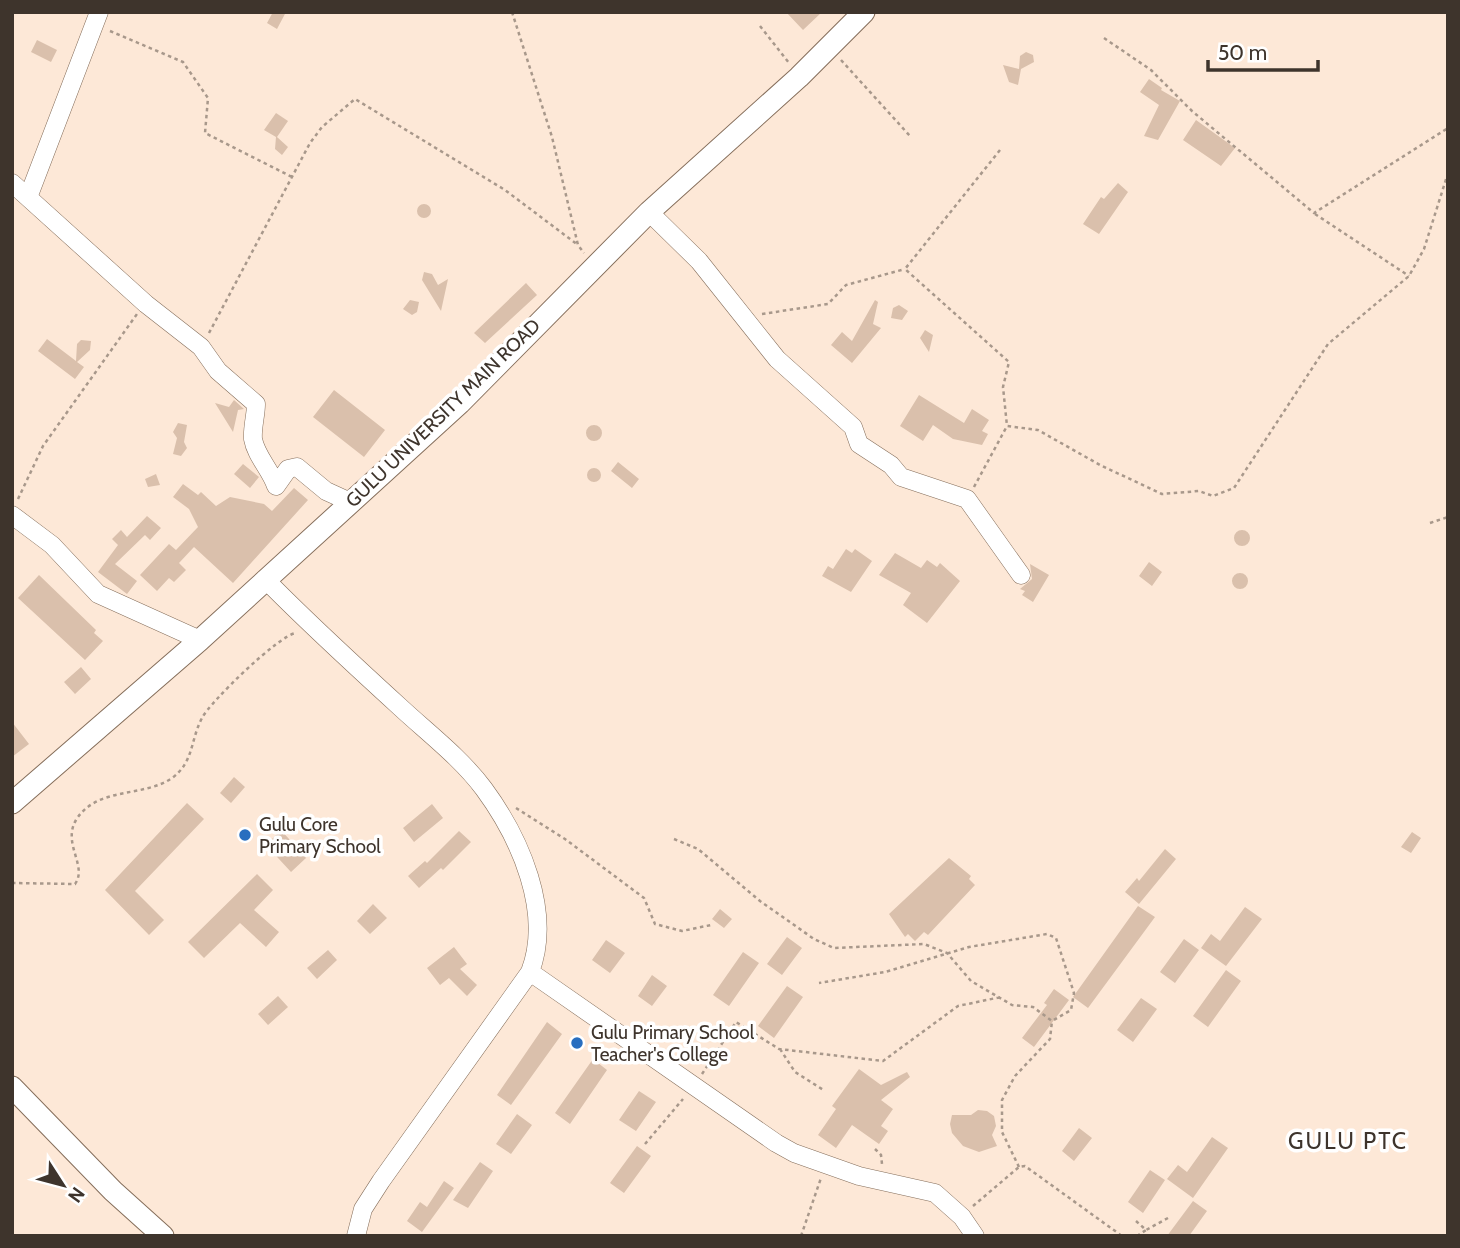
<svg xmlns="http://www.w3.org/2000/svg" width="1460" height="1248" viewBox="0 0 1460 1248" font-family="Cabin,sans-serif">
<rect width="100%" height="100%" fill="#fde8d7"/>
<path fill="#dac0ac" d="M273 12H286L277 29 267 23Z
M786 12H822L803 30Z
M37 40 57 50 51 62 31 52Z
M1026 52 1033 55 1034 62 1021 69 1018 85 1009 82 1003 65 1019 69 1020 56Z
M1149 79 1162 88 1161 90 1180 101 1158 140 1144 136 1159 105 1140 92Z
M276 113 288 121 277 137 288 147 282 155 275 149 276 137 264 130Z
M1196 120 1235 148 1221 166 1183 140Z
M1118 183 1128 192 1099 234 1083 224 1101 197 1104 199Z
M417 211a7 7 0 1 1 14 0a7 7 0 1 1-14 0Z
M424 272 432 274 438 285 448 279 441 311 422 280Z
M526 283 537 295 485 343 474 333Z
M410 300 419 302 417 312 412 315 403 309Z
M875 300 878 302 873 324 881 328 852 363 831 345 842 332 852 341Z
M899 305 908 311 902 320 891 318 893 308Z
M925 330 933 335 929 352 920 338Z
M47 339 76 361 77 344 81 340 91 341 90 350 77 362 84 367 75 379 38 351Z
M334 390 385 430 364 457 313 417Z
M919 395 964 423 972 409 989 420 982 431 988 434 982 445 953 439 933 425 923 441 900 426Z
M234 400 244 409 238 410 233 432 215 403 229 407Z
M178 423 187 425 184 442 187 448 181 456 173 454 177 438 173 432Z
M586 433a8 8 0 1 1 16 0a8 8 0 1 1-16 0Z
M618 462 639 479 632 488 611 471Z
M243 464 259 477 250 488 234 474Z
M587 475a7 7 0 1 1 14 0a7 7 0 1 1-14 0Z
M156 474 160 485 148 487 145 479Z
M183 484 198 495 201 492 216 506 230 497 264 504 272 511 294 488 308 500 233 583 194 547 179 563 186 570 174 582 169 578 157 591 140 575 169 544 176 550 198 527 189 509 173 497Z
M147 516 161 528 150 540 145 535 115 564 137 581 127 594 98 572 118 545 112 539 121 530 127 537Z
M1234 538a8 8 0 1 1 16 0a8 8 0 1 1-16 0Z
M846 549 852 553 855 549 872 561 851 592 822 576 828 566 833 569Z
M895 553 921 568 927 560 937 567 940 563 960 581 927 623 903 605 911 593 879 575Z
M1149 562 1162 572 1152 586 1139 576Z
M1030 564 1049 575 1033 602 1022 595 1025 591 1020 589 1032 579Z
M1232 581a8 8 0 1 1 16 0a8 8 0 1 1-16 0Z
M39 575 96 630 94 633 103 641 85 660 18 598Z
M81 667 91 679 75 694 64 682Z
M12 722 29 744 12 757Z
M234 777 245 787 231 803 220 793Z
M187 803 204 819 135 891 164 920 149 935 105 890Z
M432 804 443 818 414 842 403 828Z
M281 830 306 858 291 872 266 845Z
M459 831 471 842 443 870 441 868 419 888 408 876 425 861 427 863Z
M1412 832 1421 838 1411 853 1401 847Z
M1165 849 1176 859 1139 904 1125 892 1137 878 1139 881Z
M949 858 971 876 969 879 975 885 928 935 924 932 915 941 908 934 905 937 889 914Z
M257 874 273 890 254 910 279 932 266 947 240 923 204 958 188 942Z
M373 904 387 918 370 934 357 921Z
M1138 906 1155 917 1088 1008 1073 997Z
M1245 907 1262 919 1226 966 1201 948 1211 934 1220 941Z
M720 909 732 919 724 928 712 919Z
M787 937 802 948 782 975 767 964Z
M1184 939 1199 950 1175 983 1160 972Z
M606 940 625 953 610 973 592 960Z
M454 947 467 964 460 969 477 985 467 996 449 978 440 985 427 968Z
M328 950 337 960 317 979 307 968Z
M743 952 759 963 729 1006 713 995Z
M1226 970 1241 981 1208 1027 1193 1016Z
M652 975 667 986 652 1006 638 996Z
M787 986 803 997 774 1038 758 1026Z
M1054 989 1069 1000 1034 1047 1022 1038 1047 1005 1044 1003Z
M278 996 288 1007 268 1025 258 1014Z
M1141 998 1157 1009 1133 1042 1117 1030Z
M547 1022 562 1034 511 1105 497 1095Z
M593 1059 607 1070 570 1124 555 1113Z
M859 1069 881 1085 907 1072 910 1077 881 1100 893 1109 881 1126 888 1131 879 1144 852 1125 836 1148 818 1135 836 1109 832 1106Z
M639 1091 656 1102 636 1131 619 1120Z
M978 1110 987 1111 994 1116 996 1126 992 1135 997 1146 979 1152 963 1146 952 1133 950 1124 952 1115H971Z
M517 1114 532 1125 511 1154 496 1144Z
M1079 1128 1092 1138 1074 1161 1062 1151Z
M1212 1137 1228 1148 1193 1198 1167 1179 1178 1165 1187 1172Z
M637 1146 651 1156 624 1193 610 1183Z
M480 1162 493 1171 468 1208 453 1200Z
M1150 1170 1165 1180 1143 1213 1128 1202Z
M444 1181 454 1188 422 1232 407 1221 420 1202 427 1207Z
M1193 1201 1207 1211 1189 1236H1167Z"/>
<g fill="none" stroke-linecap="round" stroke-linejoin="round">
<defs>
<path id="minor" d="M12 183 146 304 201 347 218 371 256 404C256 415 252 428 253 439 256 456 270 469 276 486L288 469 297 467 326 491 350 502
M29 195 99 12
M649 212 699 261 777 359 853 427 859 444 891 465 901 477 967 499 1021 575
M12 515 52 545 98 594 200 640
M265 579C308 623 354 665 400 707 428 733 461 758 484 789 520 838 553 912 530 972L381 1181 363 1209 356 1236
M530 972 776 1143 794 1153 859 1176 935 1193 962 1217 975 1236"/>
<path id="tertiary" d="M12 803 200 640 460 403 649 212 799 77 864 12
M12 1087 113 1191 163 1236"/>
</defs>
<use href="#minor" stroke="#856e5b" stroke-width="19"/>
<use href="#tertiary" stroke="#856e5b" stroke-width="23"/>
<path stroke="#a8988b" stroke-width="2.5" stroke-dasharray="3.5 3.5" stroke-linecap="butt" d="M512 12 552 137 578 245 584 253
M760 26 789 63
M110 31 183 62 208 98 205 133 292 177
M1104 38 1151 70 1192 111 1314 213 1448 128
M841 60 910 136
M1000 150 905 269 1009 362 1003 387 1007 426
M1315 214 1409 276
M762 314 828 304 846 285 905 269
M209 333 310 143 322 127 355 99 505 190 578 245
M974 487 1007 426 1038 430 1100 465 1162 494 1199 491 1213 496 1234 488 1328 344 1409 276 1424 249 1448 173
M18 499 43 446 137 314
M1430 523 1448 517
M516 808 565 839 644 898 655 924 682 931 711 925
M674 839 698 849 760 901 814 939 834 948 924 944 947 953 971 981 1012 1005 1033 1007 1052 1021 1071 1010 1074 993 1056 938 1047 934 969 947 885 972 819 983
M12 883 75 884C88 866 62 844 76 820 97 786 143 798 172 778 194 762 190 741 202 718 210 702 279 635 296 633
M780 1049 795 1072 825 1091
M702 1074 736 1022 779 1049 883 1061 958 1006 1001 997
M645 1144 683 1099
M875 1149 881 1155 882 1164
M1019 1167 1002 1132V1100L1015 1076 1050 1039 1052 1021
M973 1206 1019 1167 1025 1166 1122 1236
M1136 1221 1146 1230 1168 1218
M801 1236 821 1178
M1137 1236 1146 1230"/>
<use href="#minor" stroke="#fff" stroke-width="18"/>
<use href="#tertiary" stroke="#fff" stroke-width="21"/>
</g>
<g fill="#286ebf" stroke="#fff" stroke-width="2.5">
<circle cx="245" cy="835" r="7"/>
<circle cx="577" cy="1043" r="7"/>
</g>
<g text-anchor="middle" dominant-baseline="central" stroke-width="7" stroke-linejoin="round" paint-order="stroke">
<g font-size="19" fill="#3e342c" stroke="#fff">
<text transform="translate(443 413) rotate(-44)">GULU UNIVERSITY MAIN ROAD</text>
</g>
<g font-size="19" fill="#3e342c" stroke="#fff" text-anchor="start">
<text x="259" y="824">Gulu Core<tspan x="259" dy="22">Primary School</tspan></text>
<text x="591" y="1032">Gulu Primary School<tspan x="591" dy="22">Teacher's College</tspan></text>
</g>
<g font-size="23" letter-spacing="2" fill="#3e342c" stroke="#fff">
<text x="1348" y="1141">GULU PTC</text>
</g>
</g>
<rect width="1460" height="1248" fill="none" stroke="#3e342c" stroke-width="28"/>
<g transform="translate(63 1185) rotate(126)" stroke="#ffffff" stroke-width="5" paint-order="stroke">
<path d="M0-5L12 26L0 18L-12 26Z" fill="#3e342c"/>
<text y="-10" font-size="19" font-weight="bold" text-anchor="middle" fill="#3e342c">N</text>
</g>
<path d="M1208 60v10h110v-10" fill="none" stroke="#3e342c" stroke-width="3.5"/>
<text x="1218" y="60" font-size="21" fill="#3e342c" stroke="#ffffff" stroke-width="5" paint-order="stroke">50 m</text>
</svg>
